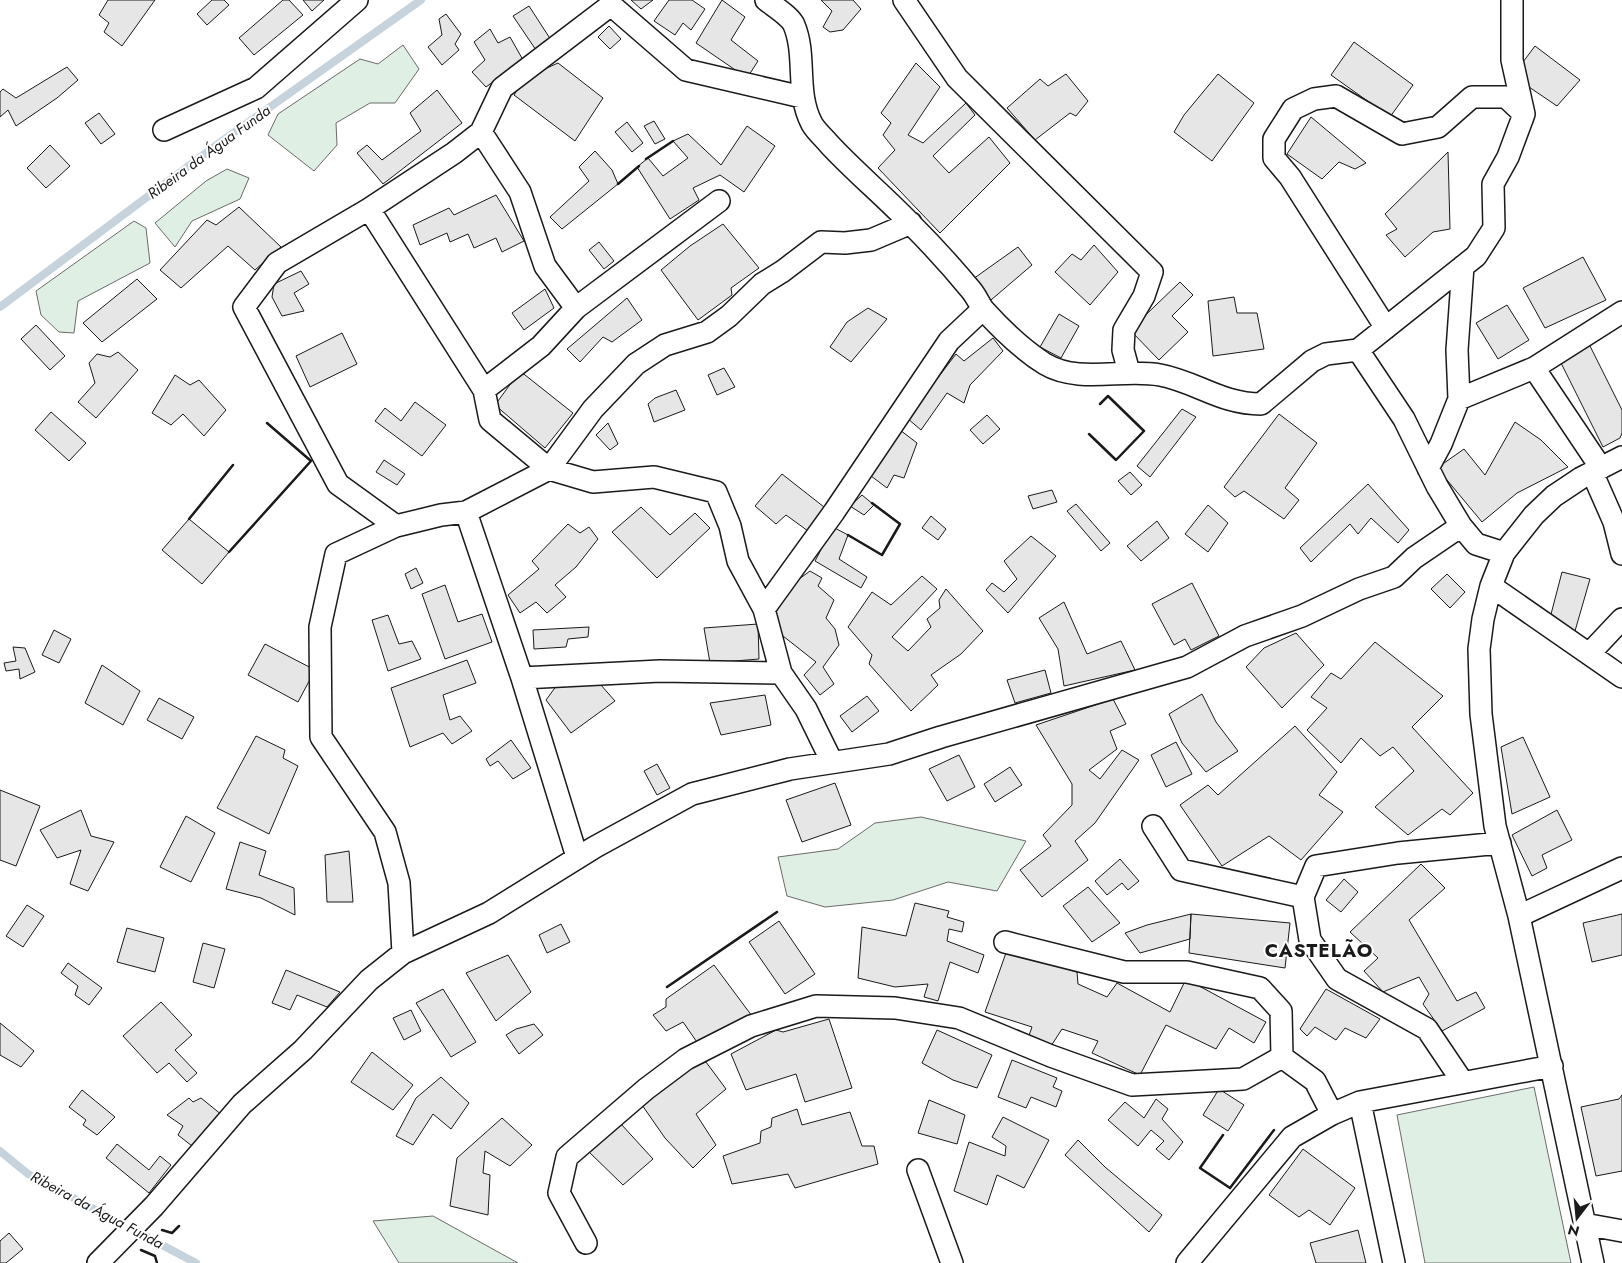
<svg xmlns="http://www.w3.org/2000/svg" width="1622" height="1263" viewBox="0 0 1622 1263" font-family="Jost,sans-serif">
<rect width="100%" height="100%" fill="#fff"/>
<path fill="#e0efe3" stroke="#6a6a6a" d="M403 45 419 69 395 103H370L336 123 337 145 314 171 268 135 278 114 360 59 378 64Z
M227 169 249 178 240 199 192 221 175 247 155 223 206 181Z
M134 221 146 228 150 263 78 301 74 333 59 332 41 315 36 291Z
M921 817 1026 841 997 891 948 882 893 900 825 907 787 896 778 857 838 849 875 823Z
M1534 1087 1571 1263H1425L1397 1115Z
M433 1216 518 1263H399L373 1221Z"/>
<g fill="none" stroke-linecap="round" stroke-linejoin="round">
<path stroke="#c6d2dc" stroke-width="8" d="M0 307 222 141 421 0
M0 1151 28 1174 196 1263"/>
</g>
<path fill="#e6e6e6" stroke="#1a1a1a" d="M108 0H155L122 46 104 32 109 23 99 15Z
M212 0H224L229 5 207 25 197 14Z
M283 0H289L303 15 254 55 239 38Z
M303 0H324L312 11Z
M631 0H653L641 9Z
M669 0H692L705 9 691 30 683 23 675 35 654 21Z
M722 0 745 17 731 40 758 61 747 78 696 43Z
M821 0H853L861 9 843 30 830 32 823 27 832 11Z
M529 6 551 40 536 50 513 16Z
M446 14 461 34 455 44 459 50 442 65 428 47 442 35 439 19Z
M609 26 621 39 610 49 598 37Z
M490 29 498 43 510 37 523 60 486 87 472 72 485 60 474 42Z
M1354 42 1413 85 1390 117 1331 75Z
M1535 46 1580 80 1557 106 1529 87 1520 66Z
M558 63 603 98 575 141 514 95 525 78Z
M916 63 940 87 908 135 923 143 966 103 975 115 933 156 949 173 989 137 1010 163 940 233 878 168 895 150 883 135 891 123 881 113Z
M67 67 78 80 57 98 16 126 8 110 0 117V92L3 89 16 98Z
M1066 74 1088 101 1076 116 1070 113 1035 140 1007 108 1040 79 1048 86Z
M1218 74 1254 103 1212 161 1174 132 1184 115Z
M437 90 462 123 383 184 357 153 367 145 382 160 421 131 410 113Z
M99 113 115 134 101 144 85 123Z
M1311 117 1366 163 1355 169 1339 162 1322 179 1287 154Z
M654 121 665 139 655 144 644 126Z
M627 122 643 143 632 152 615 132Z
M747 126 775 146 744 192 720 175 693 188 699 200 670 219 637 167 648 158 663 176 688 158 673 141 688 134 721 165Z
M50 145 70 166 46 188 27 168Z
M595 151 612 170 618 184 562 229 550 217 589 181 579 167Z
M1448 152 1450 229 1433 232 1405 257 1386 235 1397 229 1385 214Z
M496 195 524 241 502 252 496 238 474 248 468 234 450 242 447 233 420 245 413 225 449 208 454 215Z
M239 207 281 247 255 270 228 246 181 288 160 270 207 220 216 225Z
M723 224 759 268 731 288 732 295 698 320 661 270 690 246Z
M599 242 614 261 604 269 589 250Z
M1094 245 1118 272 1090 305 1055 272 1072 254 1081 260Z
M1018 247 1032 265 991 300 973 279Z
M1583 257 1606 300 1545 328 1523 288Z
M301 271 309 284 294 293 304 311 282 316 272 297 274 284Z
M137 279 157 299 102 342 83 323Z
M1180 282 1193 295 1172 316 1188 332 1159 360 1130 330Z
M545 289 554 308 524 330 512 313Z
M1234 297 1237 313H1257L1264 349 1213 356 1208 301Z
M627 298 642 320 612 342 603 337 580 362 567 349Z
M1507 305 1529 340 1498 359 1476 323Z
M868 308 887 319 851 362 830 347 847 322Z
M1059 314 1079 326 1061 358 1040 347Z
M36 325 65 356 50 370 21 339Z
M342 333 357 364 310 387 296 356Z
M993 338 1003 351 970 385 964 403 947 393 921 430 907 418 956 354 964 361Z
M1589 344 1622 410V433L1620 438 1603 447 1560 361Z
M118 352 138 370 96 418 78 402 95 383 89 363 97 354 110 357Z
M724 368 735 387 717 395 708 375Z
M520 371 573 413 545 448 495 405Z
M175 375 190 385 199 380 226 410 204 436 183 414 171 425 152 413Z
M676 390 685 410 654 422 648 404 655 398Z
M415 402 446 425 422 456 375 421 385 408 401 421Z
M1182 409 1196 417 1150 477 1137 466Z
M51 412 86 443 69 461 35 430Z
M1279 414 1317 443 1285 488 1299 500 1284 519 1244 491 1235 497 1224 487Z
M987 415 1000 429 983 444 970 430Z
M1515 422 1541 440 1568 467 1517 493 1482 522 1437 468 1464 449 1485 475Z
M608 423 618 444 610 450 596 435Z
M900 430 917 443 904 478 894 475 887 488 871 476Z
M384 460 405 474 397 485 376 472Z
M1130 472 1142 485 1131 495 1118 481Z
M782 474 824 507 808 531 786 515 776 524 755 506Z
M1368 484 1409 530 1398 543 1371 518 1358 534 1350 524 1311 562 1300 548Z
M1052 490 1057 502 1033 509 1028 496Z
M862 495 874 505 864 515 850 506Z
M1076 504 1110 543 1101 551 1067 511Z
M1208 505 1228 523 1208 552 1185 534Z
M641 507 670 535 695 513 710 528 657 578 612 532Z
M931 516 946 529 938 540 922 528Z
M189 519 229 552 202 584 162 550Z
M1157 521 1169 538 1141 561 1127 546Z
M568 524 580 533 589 527 598 539 576 567 555 585 566 597 547 613 536 602 520 613 508 595 539 569 532 561Z
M833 527 848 535 839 559 867 577 861 588 815 561Z
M1031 536 1056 556 1008 613 986 590 992 583 1004 592 1017 579 1004 561Z
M416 568 423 583 411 589 405 574Z
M810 571 822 578 818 586 834 600 826 618 835 629 839 645 823 667 834 684 820 695 804 675 816 662 769 625 791 585Z
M1562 572 1590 579 1575 631 1550 618Z
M1447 574 1465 592 1450 608 1431 589Z
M922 576 937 589 892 637 908 651 931 627 927 619 940 608 939 600 946 589 983 631 961 654 931 675 938 685 911 711 869 664 872 655 848 627 872 592 891 605Z
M1192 583 1219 636 1191 650 1185 639 1174 645 1152 604Z
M445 585 458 622 482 614 492 642 445 659 422 594Z
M1064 602 1087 654 1121 641 1135 670 1064 686 1058 649 1039 618Z
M388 615 399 644 412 641 421 659 388 671 372 620Z
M758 624 759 659 710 663 704 628Z
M589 627 588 637 568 639 566 647 534 649 533 630Z
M54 630 71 639 59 663 42 655Z
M1296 633 1324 665 1282 708 1246 667 1264 648Z
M1375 642 1443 696 1412 727 1473 793 1450 815 1442 809 1408 835 1375 807 1414 771 1393 747 1380 756 1361 738 1341 763 1307 730 1327 708 1311 697 1331 673 1341 679Z
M265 644 315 670 298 702 248 675Z
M13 647 25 648 35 672 20 679 19 669 6 671 4 663 16 661Z
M467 660 476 683 443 695 450 720 460 716 472 731 452 744 443 733 410 747 391 688Z
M102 665 140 691 123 725 85 703Z
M1045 670 1051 693 1015 703 1007 680Z
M600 684 615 701 571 733 546 700 557 685Z
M1202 694 1216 722 1238 751 1206 772 1182 743 1169 714Z
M765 695 771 725 721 735 710 703Z
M867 696 879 711 852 732 840 716Z
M159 698 194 717 182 739 147 720Z
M1113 699 1126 724 1110 731 1117 749 1089 770 1100 779 1122 750 1139 760 1095 823 1075 841 1088 860 1042 897 1020 870 1051 846 1043 835 1072 805V784L1036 725Z
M1295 726 1337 772 1319 795 1343 812 1301 860 1269 836 1222 866 1180 805 1208 785 1218 795Z
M256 736 285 750 283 758 298 766 269 834 217 808Z
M1523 737 1550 797 1512 814 1501 747Z
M511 740 531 768 513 779 498 761 490 766 486 759Z
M1176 742 1192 774 1166 787 1151 755Z
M959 755 975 787 947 801 929 769Z
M657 764 670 788 657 795 644 771Z
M1010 767 1022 785 995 802 984 784Z
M835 783 851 825 802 842 786 800Z
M0 790 40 806 16 866 0 860Z
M81 810 91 836 114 842 88 891 70 884 81 850 57 858 40 830Z
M1557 810 1572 840 1542 855 1547 868 1532 876 1512 835Z
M186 816 215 833 191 882 160 867Z
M240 842 266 851 259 875 294 888 295 915 261 898 226 889Z
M349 851 353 902H327L325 855Z
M1120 859 1139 881 1128 890 1122 883 1107 895 1095 881Z
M1421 864 1445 888 1409 920 1457 1001 1476 992 1485 1008 1442 1031 1423 1004 1429 994 1419 977 1383 992 1364 971 1378 958 1350 932Z
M1344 879 1358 892 1341 912 1326 900Z
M1088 887 1120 923 1092 942 1063 906Z
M915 903 949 911 947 917 964 922 962 932 949 929 947 941 984 955 978 973 950 962 938 1001 924 997 928 984 895 987 858 978 862 927 906 936Z
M27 905 44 916 23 947 6 936Z
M1191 914 1290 923 1285 968 1189 953Z
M1191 914 1190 939 1140 953 1125 933 1147 925Z
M1622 914V955L1592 962 1583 923Z
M779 921 815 974 785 994 749 942Z
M561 924 570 942 547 953 539 935Z
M127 928 164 938 155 972 117 962Z
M203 943 225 949 214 988 193 982Z
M1007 950 1077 972 1078 984 1107 997 1117 983 1170 1012 1186 979 1266 1022 1254 1043 1229 1028 1216 1049 1166 1025 1140 1075 1092 1053 1098 1041 1062 1029 1051 1046 1028 1038 1032 1027 985 1012Z
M508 955 531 992 496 1021 466 973Z
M68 963 102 988 89 1005 75 995 78 986 61 973Z
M714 965 752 1016 699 1045 683 1022 666 1031 653 1015 666 1007V999Z
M286 970 340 992 327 1007 297 995 290 1010 272 1003Z
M443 989 476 1042 451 1057 416 1003Z
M1326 989 1380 1019 1366 1038 1345 1028 1336 1040 1315 1027 1307 1036 1300 1029Z
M161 1002 192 1035 175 1050 197 1073 187 1082 169 1063 157 1073 123 1036Z
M411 1010 421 1031 404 1040 393 1018Z
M829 1019 852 1088 805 1102 796 1074 746 1090 731 1054 776 1030 783 1032Z
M0 1023 34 1051 21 1067 0 1055Z
M534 1024 543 1035 519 1054 506 1035 516 1029Z
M937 1030 992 1055 977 1088 953 1080 922 1063Z
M372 1052 413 1085 393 1110 351 1082Z
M1012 1060 1057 1078 1053 1087 1062 1091 1056 1107 1031 1097 1026 1108 998 1097Z
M706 1062 726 1089 696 1114 716 1145 693 1168 665 1138 642 1105 674 1075Z
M441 1077 469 1103 451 1129 433 1114 413 1145 396 1136 416 1098Z
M1219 1089 1244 1105 1228 1131 1203 1115Z
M82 1090 115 1117 97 1135 83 1125 86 1120 69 1107Z
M1622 1095V1171L1596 1176 1581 1107 1619 1099Z
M189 1098 193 1102 201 1098 222 1115 192 1146 178 1135 183 1126 167 1115Z
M1156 1099 1168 1109 1162 1119 1183 1142 1169 1160 1156 1149 1164 1141 1151 1130 1138 1146 1108 1120 1125 1102 1144 1118Z
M929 1100 965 1115 957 1144 918 1133Z
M797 1109 802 1125 850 1112 862 1146H874L878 1164 795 1188 788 1174 732 1184 723 1156 760 1143 761 1131 771 1127 772 1118Z
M1003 1117 1049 1140 1024 1188 997 1175 987 1205 954 1191 969 1142 1005 1156 1006 1146 992 1137Z
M502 1118 532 1145 510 1166 485 1151 483 1173 490 1175 488 1215 450 1206 457 1158Z
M621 1124 653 1159 623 1185 587 1150Z
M1078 1140 1105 1167 1162 1215 1149 1232 1065 1155Z
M117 1144 149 1170 160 1156 171 1165 149 1193 106 1158Z
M1303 1149 1355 1188 1330 1225 1309 1210 1299 1217 1269 1195Z
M1358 1230 1366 1263H1316L1310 1243Z
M9 1233 23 1249 6 1263H0V1241Z"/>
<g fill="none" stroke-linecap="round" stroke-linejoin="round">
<defs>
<path id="street" d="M766 0C773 6 790 16 794 25 807 56 795 92 812 124 816 131 824 138 829 144 855 172 884 196 910 223 931 244 952 267 971 290 976 296 979 303 983 309 1001 329 1023 350 1045 364 1079 384 1124 368 1160 375 1197 382 1221 404 1261 404L1312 361 1326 354 1358 350 1404 419 1437 486 1461 526 1476 544 1504 553
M904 0 957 78 1152 272 1144 296 1124 330 1123 350 1129 372
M164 130 256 88 357 0
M481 132 520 192 545 266 576 308 719 201
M369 209 484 390
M576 308 541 346 484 390 490 420 549 469 593 482 654 477 716 492 730 526 738 561 764 609 781 673
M1386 328 1290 177 1274 158V139L1293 109 1314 99 1336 96 1402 134 1438 127 1472 97H1506L1524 114
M1358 350 1476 256 1494 228 1493 184 1508 157 1524 114 1512 60V0
M1534 368 1601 468
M1459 399 1457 350 1463 266
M1428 468 1441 444 1459 399 1534 368 1622 312
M1592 472 1614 522 1622 554
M466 512 522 678
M396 526 338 484 244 307 277 263 369 209 454 153 481 132 502 88 611 5 686 70 802 97
M1491 586 1622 677
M764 609 834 512 949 341 983 309
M1589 654 1622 619
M1153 826 1181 870 1303 897
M577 857 522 678 660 671 781 673 806 709 832 762
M1519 916 1622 868
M1005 942 1124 972H1187L1260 988 1281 1011 1282 1057 1315 1081 1332 1114
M403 953 399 883 385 832 321 737 320 627 336 554 396 526 441 515 466 512 549 469 593 409 636 364 665 345 707 332 729 316 762 284 783 271 821 242 845 243 871 240 911 223
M1462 1081 1427 1029 1337 979 1310 940 1303 897 1316 866 1398 853 1500 843
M1360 1102 1552 1066
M918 1170 952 1263
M1584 1224 1622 1231
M586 1243 559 1193 567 1157 646 1089 686 1059 751 1026 816 1006 895 1008 959 1018 1051 1056 1132 1085 1243 1079 1282 1057
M98 1263 154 1206 242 1104 303 1050 369 980 403 953 489 913 595 847 692 794 790 769 889 754 941 737 1187 667 1245 636 1302 616 1359 589 1394 577 1414 558 1461 526
M1187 1263 1292 1137 1332 1114 1360 1102 1394 1263
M1593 1263 1519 916 1495 826 1481 714 1479 649 1483 619 1491 586 1504 553 1534 515 1554 496 1581 478 1622 457"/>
</defs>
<use href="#street" stroke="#1a1a1a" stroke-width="24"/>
<use href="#street" stroke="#fff" stroke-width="21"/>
<path stroke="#1a1a1a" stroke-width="2.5" d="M646 159 673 141
M618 184 639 166
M1089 434 1116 460 1144 431 1108 396 1100 404
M189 519 233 465
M848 535 882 555 900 524 872 503
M229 552 311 461 267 423
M667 987 777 912
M1223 1135 1200 1168 1230 1188 1274 1130
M162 1230 172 1233 179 1226
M141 1250 155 1256 157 1263"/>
</g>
<g text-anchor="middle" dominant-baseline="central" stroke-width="4" stroke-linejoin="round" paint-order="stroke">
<g font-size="15" font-style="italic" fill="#1a1a1a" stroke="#fff">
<text transform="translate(209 152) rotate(-36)">Ribeira da Água Funda</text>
<text transform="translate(97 1210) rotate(28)">Ribeira da Água Funda</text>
</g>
<g font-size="19" font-weight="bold" letter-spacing="1" fill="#1a1a1a" stroke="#fff">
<text x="1319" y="950">CASTELÃO</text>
</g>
</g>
<g transform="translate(1577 1218) rotate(196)" stroke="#ffffff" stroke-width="4" paint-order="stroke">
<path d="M0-4L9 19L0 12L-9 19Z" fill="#1a1a1a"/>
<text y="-8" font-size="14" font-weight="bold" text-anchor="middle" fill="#1a1a1a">N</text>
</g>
</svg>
